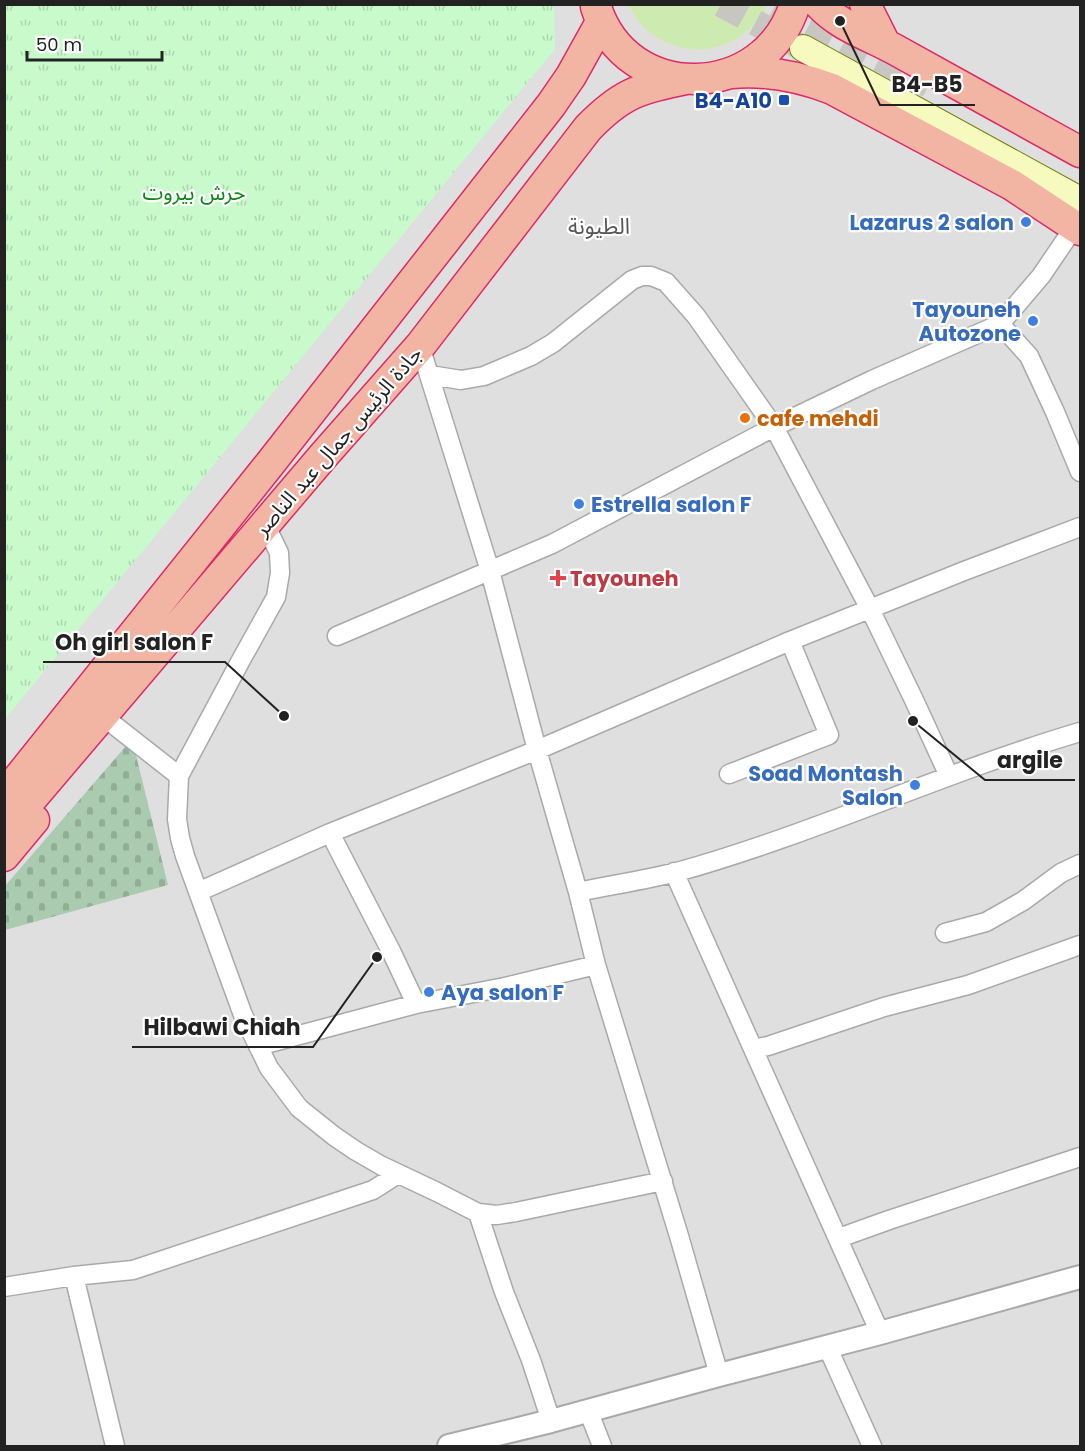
<svg xmlns="http://www.w3.org/2000/svg" width="1085" height="1451" viewBox="0 0 1085 1451" font-family="Poppins,'Noto Sans Arabic',sans-serif">
<defs>
<pattern id="cemetery-stones" width="16" height="16" patternUnits="userSpaceOnUse" patternTransform="scale(1.5)"><rect width="16" height="16" fill="#aacbaf"/><path d="M2 7V4a2 2 0 0 1 4 0v3zM10 15v-3a2 2 0 0 1 4 0v3z" fill="#92ae96"/></pattern>
<pattern id="park-tufts" width="24" height="20" patternUnits="userSpaceOnUse" patternTransform="scale(1.5)"><rect width="24" height="20" fill="#c8facc"/><path d="M3 7l-1-3M5 7V3M7 7l1-3M15 17l-1-3M17 17v-4M19 17l1-3" fill="none" stroke="#acd6af"/></pattern>
</defs>
<rect width="100%" height="100%" fill="#f2efe9"/>
<path fill="#e0dfdf" d="M5 5H1080V1446H5Z"/>
<path fill="#cdebb0" d="M629 5H767C746 47 697 63 656 37 644 29 634 18 629 5Z"/>
<path fill="url(#cemetery-stones)" d="M132 739 168 885 5 930V886Z"/>
<path fill="url(#park-tufts)" d="M5 4 554 5 555 49 5 719Z"/>
<g fill="none" stroke-linecap="round" stroke-linejoin="round">
<path stroke="#c8c6c1" stroke-width="26" stroke-dasharray="26 13" stroke-linecap="butt" d="M721 4 797 45
M776 4 929 85"/>
<defs>
<path id="minor" d="M1000 324 1029 356 1055 412 1080 472
M420 346 490 571 537 750 578 892 596 965 679 1236 719 1375
M430 375 461 380 484 376 531 356 553 343 632 280 642 276H651L666 282 696 316 774 427 870 609 914 700 949 776
M269 532 279 553 280 573 276 597 241 660 179 776 177 819 180 838 185 856 243 1015 269 1068 299 1108 334 1136 356 1151 382 1166 437 1192 478 1213 497 1215 516 1212 663 1181
M337 636 552 544 774 427 872 380 1000 324 1041 276 1075 226
M114 725 179 776
M729 774 829 735 790 641
M330 833 392 953 416 1004
M674 872 880 1333
M198 892 330 833 537 750 790 641 964 571 1080 527
M578 892C611 885 645 880 677 872 814 834 944 772 1080 732
M945 933 986 922 1023 901 1061 873 1080 864
M258 1046 416 1004 505 987 596 965
M753 1049 768 1046 884 1007 968 985 1080 945
M478 1213 504 1292 531 1360 551 1421
M839 1238 889 1220 1080 1157
M74 1276 115 1446
M4 1287 74 1276 133 1270 373 1190 398 1174
M827 1346 872 1446
M588 1410 602 1446"/>
<path id="tertiary" d="M449 1446 551 1421 719 1375 880 1333 1080 1277"/>
<path id="secondary" d="M803 48 1080 200"/>
<path id="trunk" d="M819 4C839 26 868 35 894 49 956 83 1018 118 1080 152
M865 4 885 44
M596 7C627 105 765 102 795 4
M731 73C766 70 799 76 832 89L1012 185 1080 230
M4 796 269 465 551 105 571 76 601 22
M4 831 324 455 420 346 588 128C621 94 639 88 686 79
M4 856 34 820"/>
</defs>
<use href="#minor" stroke="#a9a9a9" stroke-width="21"/>
<use href="#tertiary" stroke="#a9a9a9" stroke-width="26"/>
<use href="#secondary" stroke="#707d05" stroke-width="28"/>
<use href="#trunk" stroke="#dc2a67" stroke-width="33"/>
<use href="#minor" stroke="#fff" stroke-width="18"/>
<use href="#tertiary" stroke="#fff" stroke-width="22"/>
<use href="#secondary" stroke="#f7fabf" stroke-width="26"/>
<use href="#trunk" stroke="#f2b4a3" stroke-width="30"/>
</g>
<rect fill="#1a4fb4" stroke="#fff" stroke-width="2" x="778" y="94" width="12" height="12" rx="3"/>
<g fill="#3f7fe0" stroke="#fff" stroke-width="2">
<circle cx="1026" cy="222" r="6"/>
<circle cx="1033" cy="321" r="6"/>
<circle cx="579" cy="504" r="6"/>
<circle cx="915" cy="785" r="6"/>
<circle cx="429" cy="992" r="6"/>
</g>
<circle fill="#e8710a" stroke="#fff" stroke-width="2" cx="745" cy="418" r="6"/>
<path fill="#e0444e" stroke="#fff" stroke-width="2" d="M555 569h6v6h6v6h-6v6h-6v-6h-6v-6h6z"/>
<g text-anchor="middle" dominant-baseline="central" stroke-width="4.5" stroke-linejoin="round" paint-order="stroke">
<g font-size="21" font-weight="bold" fill="#164399" stroke="#fff" text-anchor="end">
<text x="772" y="100">B4-A10</text>
</g>
<g font-size="21" fill="#0c8416" stroke="#fff">
<text x="194" y="192">حرش بيروت</text>
</g>
<g font-size="21" font-weight="bold" fill="#366cbe" stroke="#fff" text-anchor="end">
<text x="1014" y="222">Lazarus 2 salon</text>
<text x="1021" y="309">Tayouneh<tspan x="1021" dy="24">Autozone</tspan></text>
<text x="591" y="504" text-anchor="start">Estrella salon F</text>
<text x="903" y="773">Soad Montash<tspan x="903" dy="24">Salon</tspan></text>
<text x="441" y="992" text-anchor="start">Aya salon F</text>
</g>
<g font-size="21" font-weight="bold" fill="#c56008" stroke="#fff" text-anchor="start">
<text x="757" y="418">cafe mehdi</text>
</g>
<g font-size="21" fill="#222" stroke="#fff">
<text transform="translate(338 441) rotate(-49)">جادة الرئيس جمال عبد الناصر</text>
</g>
<g font-size="21" font-weight="bold" fill="#be3a42" stroke="#fff" text-anchor="start">
<text x="570" y="578">Tayouneh</text>
</g>
<g font-size="22" fill="#555" stroke="#fff">
<text x="599" y="226">الطيونة</text>
</g>
</g>
<path fill="none" stroke="#222" stroke-width="2" d="M840 21L880 105H975M284 716L225 662H43M913 721L985 780H1075M377 957L313 1047H132"/>
<g fill="#222" stroke="#fff" stroke-width="2">
<circle cx="840" cy="21" r="6"/>
<circle cx="284" cy="716" r="6"/>
<circle cx="913" cy="721" r="6"/>
<circle cx="377" cy="957" r="6"/>
</g>
<g font-size="22" text-anchor="middle" font-weight="bold" fill="#222" stroke="#fff" stroke-width="4.5" stroke-linejoin="round" paint-order="stroke">
<text x="927" y="92">B4-B5</text>
<text x="134" y="650">Oh girl salon F</text>
<text x="1030" y="768">argile</text>
<text x="222" y="1035">Hilbawi Chiah</text>
</g>
<rect width="1085" height="1451" fill="none" stroke="#222222" stroke-width="12"/>
<path d="M27 51v9h135v-9" fill="none" stroke="#222222" stroke-width="3"/>
<text x="36" y="51" font-size="18" fill="#222222" stroke="#ffffff" stroke-width="4.5" paint-order="stroke">50 m</text>
</svg>
